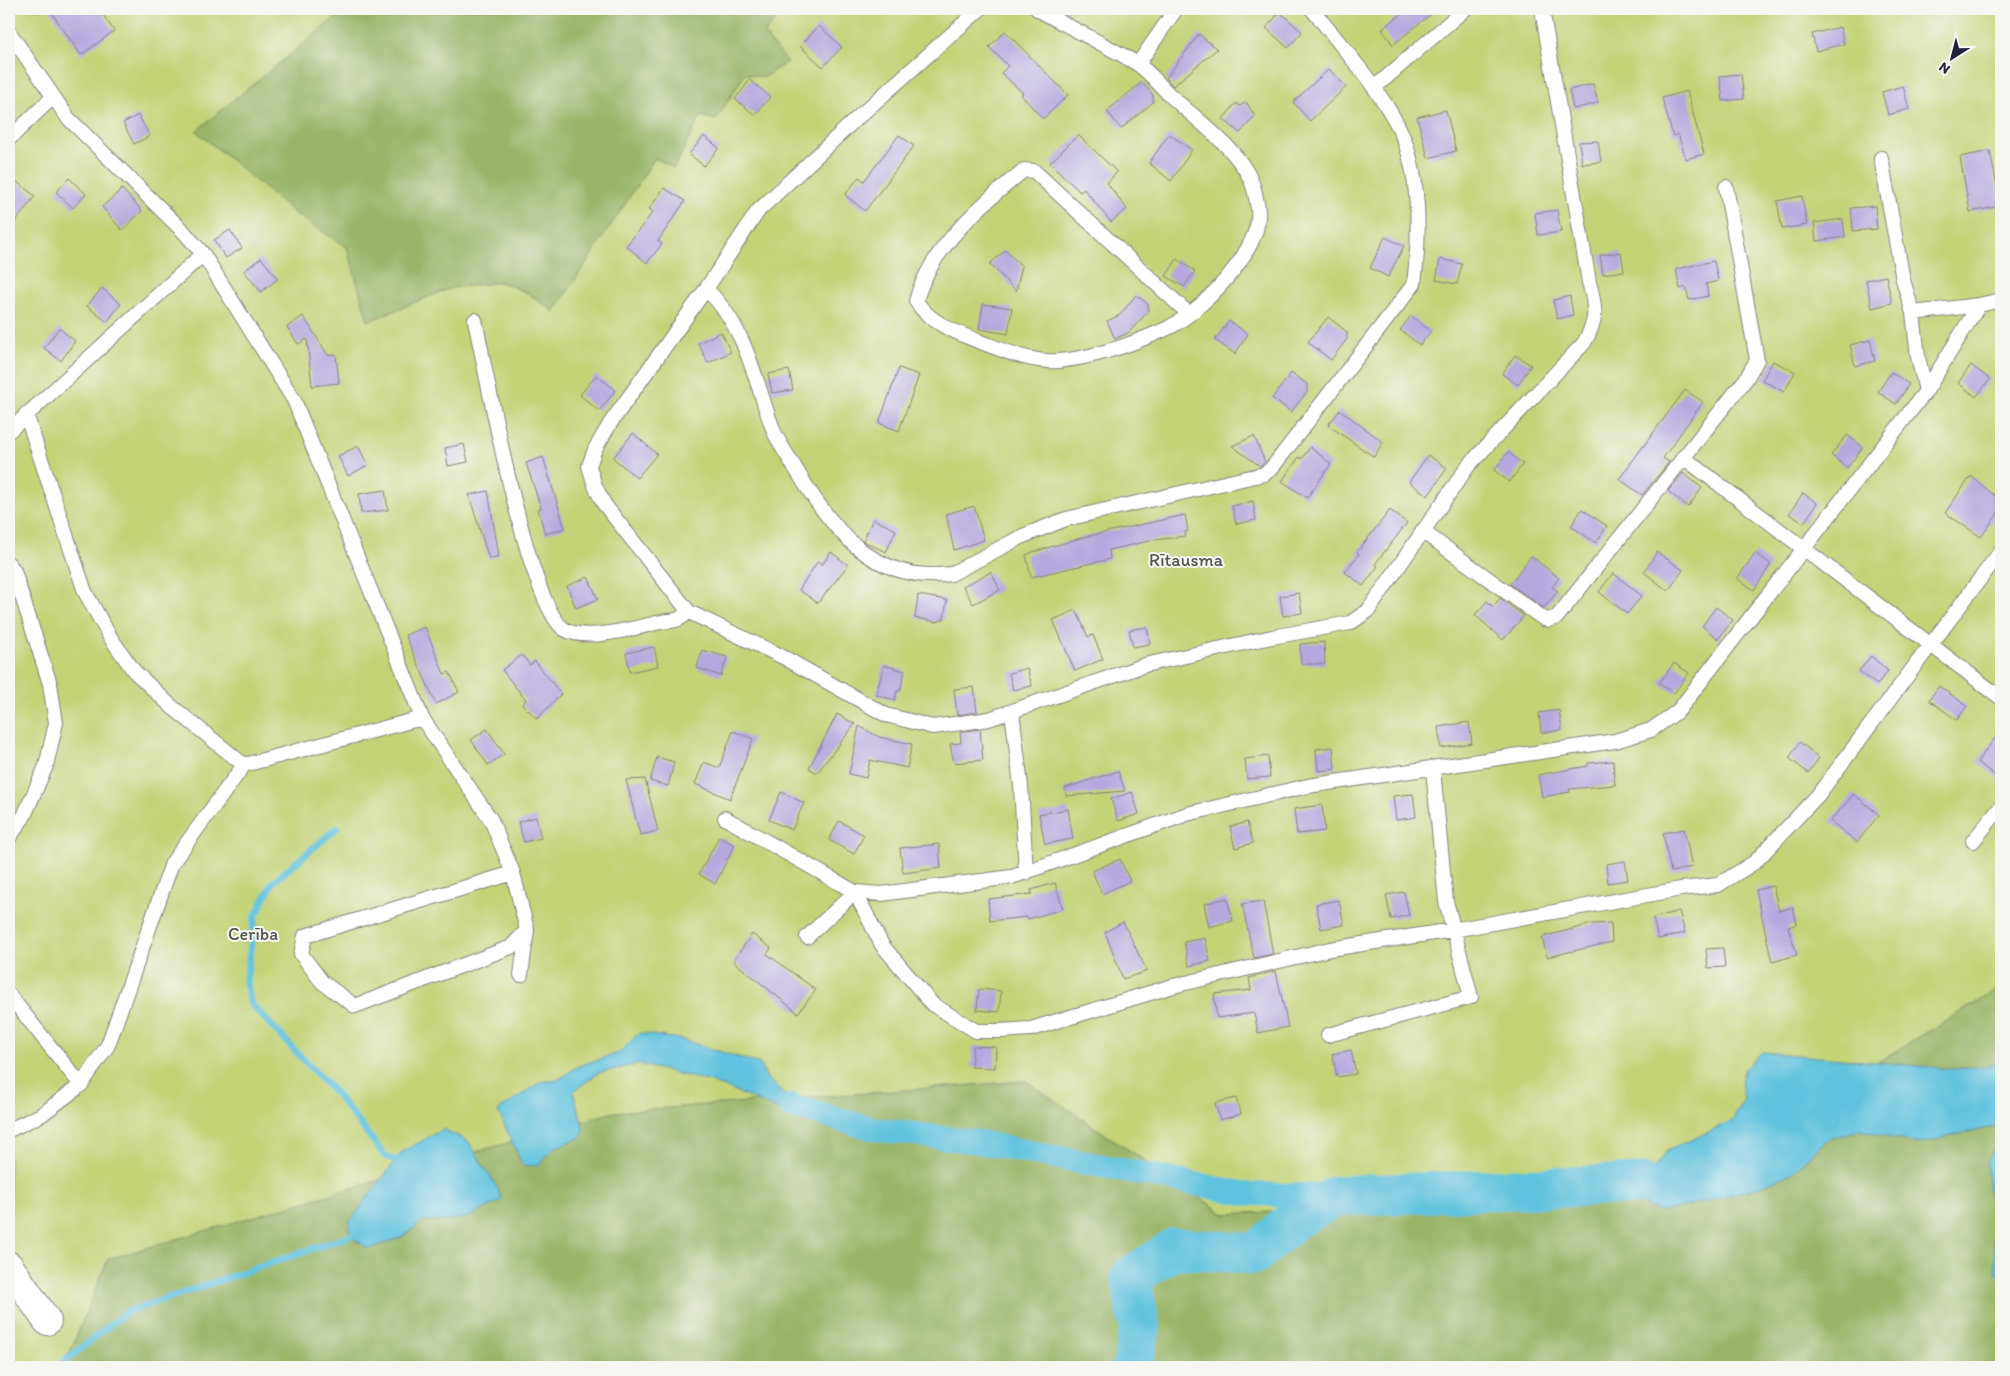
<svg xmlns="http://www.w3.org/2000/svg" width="2010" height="1376" viewBox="0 0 2010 1376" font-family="Itim,sans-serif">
<rect width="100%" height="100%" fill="#f6f6f2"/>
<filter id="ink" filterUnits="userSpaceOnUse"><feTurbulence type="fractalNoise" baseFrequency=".02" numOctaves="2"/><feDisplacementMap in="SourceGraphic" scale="10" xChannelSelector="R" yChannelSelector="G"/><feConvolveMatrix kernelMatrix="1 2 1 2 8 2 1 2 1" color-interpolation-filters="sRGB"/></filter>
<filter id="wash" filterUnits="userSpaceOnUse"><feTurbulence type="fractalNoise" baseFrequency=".0096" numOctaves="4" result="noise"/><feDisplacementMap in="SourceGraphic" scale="20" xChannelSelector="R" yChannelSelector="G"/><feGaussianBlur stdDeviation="1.12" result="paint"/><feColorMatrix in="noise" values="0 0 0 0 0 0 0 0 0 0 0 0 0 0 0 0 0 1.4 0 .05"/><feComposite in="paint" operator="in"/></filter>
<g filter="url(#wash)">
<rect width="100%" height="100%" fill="#f3dfc3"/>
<path fill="#c3d376" stroke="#727a58" d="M9 9H2001V988L1653 1197 1224 1214 1049 1097 108 1259 64 1367H9Z"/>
<path fill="#9ab567" stroke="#5e6c51" d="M346 9H784L764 34 787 62 764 77 745 74 716 120 701 116 674 168 655 158 554 312 528 293 501 282 451 288 368 321 347 247 297 215 196 131Z
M2001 988V1367H64L108 1259 614 1112 1026 1081 1224 1214 1653 1197Z"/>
<path fill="#60c2de" stroke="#41728c" d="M639 1033 680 1039 760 1064 767 1078 793 1102 788 1113 711 1082 639 1064 598 1073 573 1092 584 1129 582 1137 554 1148 538 1165 523 1166 498 1111 540 1082 558 1080 578 1066 619 1053Z
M1762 1052 1953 1069 1990 1066 2001 1061V1124L1918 1144 1859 1130 1826 1140 1792 1173 1756 1188 1663 1212 1647 1207 1643 1184 1667 1151 1732 1121 1744 1099 1741 1082 1745 1068Z
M443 1129 468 1141 497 1187 502 1200 469 1217 445 1221H423L402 1237 369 1249 350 1236V1221L402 1152Z
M2001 1149V1277L1997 1273 1986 1162 1993 1150Z"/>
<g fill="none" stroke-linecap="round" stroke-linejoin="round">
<path stroke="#60c2de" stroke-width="7" d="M337 828 273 882 255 917 246 981 251 1004 336 1094 385 1156 395 1160
M57 1367 127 1312 350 1236"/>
<path stroke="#60c2de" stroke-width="24" d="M791 1106 874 1129 978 1142 1247 1194 1337 1196"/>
<path stroke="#60c2de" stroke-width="41" d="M1132 1367 1140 1329 1131 1277 1175 1248 1255 1254 1295 1219 1337 1196 1643 1184"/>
</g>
<g id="blocks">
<path fill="#b5a7de" d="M49 9H99L114 31 81 55Z
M1408 9H1437L1393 45 1382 29Z
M1280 12 1302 32 1288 48 1266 28Z
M819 26 842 47 823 67 800 46Z
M1840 27 1844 44 1816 51 1812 34Z
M1005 31 1068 95 1043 119 1021 95 1023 93 1001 73 1008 66 989 47Z
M1199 34 1217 49 1173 86 1166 78Z
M1329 69 1346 87 1310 121 1293 102Z
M1741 74 1744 99 1723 101 1720 76Z
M750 80 770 97 755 115 735 99Z
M1142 82 1153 95V102L1121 129 1107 111Z
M1593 84 1598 103 1573 109 1569 90Z
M1903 86 1909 109 1888 115 1882 92Z
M1687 91 1704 154 1686 159 1678 134 1673 136 1662 98Z
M1246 102 1255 116 1240 133 1223 119 1236 103 1240 106Z
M1446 110 1456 151 1428 158 1417 117Z
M138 115 150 136 134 144 123 123Z
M1169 134 1192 150 1171 181 1149 163Z
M899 135 914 146 865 211 845 195 859 177 864 181Z
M1078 135 1117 172 1107 183 1127 209 1111 222 1084 189 1080 192 1050 163Z
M704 136 719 148 704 166 689 154Z
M1598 141 1601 162 1582 164 1579 142Z
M1990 151 2001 206 1970 212 1960 157Z
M69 178 86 194 73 208 56 192Z
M16 181 35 196 9 230V190Z
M664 188 685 201 658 241 662 244 647 263 626 246 653 212 649 209Z
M122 189 142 211 122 230 102 207Z
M1802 196 1807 225 1782 229 1777 201Z
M1875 206 1877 229 1853 231 1851 208Z
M1557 210 1561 232 1538 235 1535 213Z
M1843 219 1845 237 1816 241 1814 223Z
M230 230 242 248 226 258 214 240Z
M1385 237 1404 246 1388 277 1370 268Z
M1005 250 1022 266 1016 291 990 264Z
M1621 252 1624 271 1603 274 1600 255Z
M261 258 278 279 261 292 244 271Z
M1177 259 1195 271 1184 287 1166 276Z
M1440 259 1462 264 1457 284 1436 280Z
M1714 261 1718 281 1706 284 1708 296 1689 300 1686 287 1680 289 1676 269Z
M1886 276 1892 303 1872 308 1866 280Z
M102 288 121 304 107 322 87 306Z
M1136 295 1148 304V312L1128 333 1115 339 1107 321 1120 315Z
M1570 296 1573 315 1557 319 1553 300Z
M983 304 1012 308 1008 334 979 329Z
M303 316 328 355 336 354 339 383 312 386 307 339 298 344 287 327Z
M1411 316 1431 331 1420 345 1400 330Z
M1328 317 1347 332V339L1331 360 1308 342Z
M1229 321 1248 334 1235 354 1215 340Z
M59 328 75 341 61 361 44 348Z
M721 332 731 352 708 363 698 343Z
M1870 340 1875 361 1855 366 1850 345Z
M1515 355 1531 365 1518 385 1502 374Z
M1773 361 1795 372 1784 392 1762 380Z
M1971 365 1990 379 1976 397 1958 383Z
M899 368 919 375 899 431 879 423Z
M789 370 793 390 772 393 768 374Z
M1891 372 1909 384 1896 404 1878 392Z
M1291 373 1307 384V392L1291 412 1272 398Z
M596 375 616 390 599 411 580 395Z
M1685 390 1703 402 1663 458 1669 462 1642 495 1619 479Z
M1340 410 1383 442 1374 457 1328 425Z
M633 433 657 454 637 478 613 458Z
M1847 435 1863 447 1847 468 1831 455Z
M1254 436 1265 462 1260 466 1232 446Z
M464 444 468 462 448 466 445 448Z
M358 446 368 465 348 476 338 456Z
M1310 447 1331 464 1307 498 1282 481 1299 457 1302 459Z
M1508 452 1523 464 1509 482 1494 470Z
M1428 455 1447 468 1428 496 1409 482Z
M543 457 565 528 545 534 538 509 541 508 526 463Z
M1683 473 1702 488 1688 507 1668 491Z
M1971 476 2001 501V509L1981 537 1945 513Z
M385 490 388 510 361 513 359 494Z
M488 491 499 556 489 559 469 495Z
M1803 493 1817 503 1804 523 1789 514Z
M1253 501 1256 520 1236 524 1232 506Z
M974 506 984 540 954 550 946 514Z
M1582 509 1607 526 1596 543 1571 526Z
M1390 510 1407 523 1375 564 1378 566 1363 586 1345 572 1359 554 1357 552Z
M1185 515 1188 531 1185 532 1186 536 1154 540 1109 550 1110 559 1031 577 1026 555 1033 552 1084 537Z
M873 519 896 530 886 552 863 541Z
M831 552 848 565 818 603 799 590 818 561 822 565Z
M1657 552 1683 570 1668 591 1644 572Z
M1755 553 1771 564 1754 590 1737 579Z
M1531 556 1559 578 1552 587 1558 591 1544 608 1510 584Z
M991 572 1000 590 973 604 963 586Z
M1613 573 1642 596 1627 614 1599 592Z
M588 577 598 599 576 608 567 586Z
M1299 593 1302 613 1283 616 1280 596Z
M918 595 947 600 944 619 937 622 915 618Z
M1500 598 1524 616 1503 640 1475 615 1487 601 1493 607Z
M1716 607 1733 620 1718 639 1702 626Z
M1076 610 1088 637 1093 635 1103 659 1075 671 1053 620Z
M425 627 444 674 449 672 459 692 436 704 405 635Z
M1147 627 1150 644 1133 647 1129 630Z
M1324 642 1325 664H1301L1300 644Z
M654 647 658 666 630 672 626 653Z
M702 650 727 657 721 676 697 668Z
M522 655 530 665 535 661 561 694 537 719 522 704 526 700 502 670Z
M1871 656 1888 671 1877 685 1859 671Z
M1674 663 1689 673 1674 693 1659 683Z
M884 665 905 671 900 691H897L895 700 876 695Z
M1027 668 1032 686 1013 690 1009 673Z
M1939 686 1967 706 1957 720 1929 700Z
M974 687 977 712 957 715 954 689Z
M1559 710 1562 730 1541 733 1539 713Z
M837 714 855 724 817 773 809 768Z
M1469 722 1472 743 1441 748 1438 727Z
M859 726 879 737 912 744 907 768 870 760 866 778 849 774Z
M487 729 504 754 488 765 471 740Z
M980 729 983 760 954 763 950 744 961 743 960 732Z
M2001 730V780L1977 762Z
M733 731 753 739 730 799 695 784 704 762 719 768Z
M1800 742 1819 758 1808 773 1789 758Z
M1333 747 1335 769 1318 771 1316 749Z
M1268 756 1270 777 1247 779 1245 759Z
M657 757 674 762 668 786 650 781Z
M1613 761 1615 785 1569 789 1570 792 1542 797 1538 775 1588 766V763Z
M1118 771 1125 791 1066 796 1065 788Z
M645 779 658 831 640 835 626 780Z
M781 792 804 803 792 830 769 820Z
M1132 792 1139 814 1118 821 1111 799Z
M1413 794 1416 817 1396 820 1393 796Z
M1854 794 1879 815 1857 842 1830 821Z
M1322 805 1325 831 1297 834 1294 809Z
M1068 809 1073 839 1045 844 1039 814Z
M536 817 541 838 524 842 518 822Z
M839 821 864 835 854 854 829 840Z
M1247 822 1253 843 1235 848 1230 827Z
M1684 829 1692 867 1671 872 1663 833Z
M719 837 735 845 715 884 699 874Z
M939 844 941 868 903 873 900 848Z
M1120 859 1130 881 1102 894 1092 871Z
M1625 861 1628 880 1608 883 1606 864Z
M1055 883 1063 909 1028 919 1027 917 990 921 988 899 1032 894 1031 890Z
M1773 886 1779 911 1793 907 1797 924 1788 927 1797 955 1772 962 1756 890Z
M1404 892 1409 915 1391 919 1386 895Z
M1227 898 1233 921 1209 927 1204 904Z
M1339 900 1344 925 1321 929 1316 904Z
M1263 901 1273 954 1254 958 1242 904Z
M1679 911 1685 933 1658 939 1653 918Z
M1123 922 1147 971 1123 979 1105 932Z
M1611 923 1612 942 1547 957 1542 937 1592 924Z
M752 934 771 948 767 954 816 990 798 1013 733 961Z
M1205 938 1210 961 1189 966 1184 942Z
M1723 948 1725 967 1708 968 1706 949Z
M1276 971 1288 1027 1258 1033 1254 1013 1217 1018 1214 994 1251 990 1249 978Z
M979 989 1001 991 999 1012 977 1010Z
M973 1046 996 1047 995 1068 971 1067Z
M1351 1050 1356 1074 1337 1077 1332 1054Z
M1236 1098 1241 1114 1220 1120 1215 1103Z"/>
</g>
</g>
<g filter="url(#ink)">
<use href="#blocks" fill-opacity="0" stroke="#8a807f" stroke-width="1"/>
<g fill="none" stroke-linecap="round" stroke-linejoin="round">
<defs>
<path id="service" d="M980 9 856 119 758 211 706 289 611 422 595 449 589 466 595 486 604 504 689 612 785 658 886 715 933 727 989 719 1145 665 1272 637 1350 623 1368 611 1468 466 1584 343C1598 319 1596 308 1589 282L1542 9
M1037 9C1069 27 1104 44 1136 63 1149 71 1160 86 1172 97 1198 121 1244 153 1254 189 1256 197 1259 210 1258 218 1256 255 1199 314 1166 329 1135 343 1093 358 1058 361 1031 363 1003 350 978 341 955 332 930 323 916 301 930 248 983 203 1024 170L1034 171 1189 314
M9 32 68 118 184 232 203 254 294 400 422 718 491 820 513 873 527 930 521 975
M1138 64 1176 9
M1374 88 1465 9
M9 139 53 97
M706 289C747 327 755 382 774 432 780 445 790 459 797 471 832 530 875 584 951 574L1023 536 1066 519 1264 474 1271 469 1414 284C1420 236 1421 171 1398 126 1376 84 1341 46 1312 9
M1979 305 2001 300
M1913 313 1918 357 1926 391
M475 320C486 372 528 605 564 629 586 643 638 627 661 622 666 621 672 621 676 620 681 619 685 614 689 612
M26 414 85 592 110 637 134 671 171 706 244 765
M9 431 203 254
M1683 457 2001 698
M1422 531 1544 619 1548 620 1557 617 1746 379 1757 360 1726 187
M9 564 14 571 50 684 56 723 46 766 24 816 9 838
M1012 711 1021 786 1026 873
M725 818 855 892 881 894 1012 877 1187 814 1308 786 1615 741 1651 730 1678 711 1926 391 1979 305 1913 313 1903 280 1881 158
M1973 841 2001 807
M513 873 305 936 301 954 322 982 355 1006 511 947 527 930
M807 937 855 892 882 945 932 1004 976 1031H1000L1031 1029 1173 986 1330 949 1453 930 1681 889 1718 885 1755 862 1818 795 2001 551
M9 995 81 1085
M1328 1035 1471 997 1446 901 1433 770
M9 1130 41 1115 81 1085 108 1045 172 863 244 765 422 718"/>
<path id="minor" d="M9 1266 47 1321"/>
</defs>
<use href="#service" stroke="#8a807f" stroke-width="16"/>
<use href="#minor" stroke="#8a807f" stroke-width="30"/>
<use href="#service" stroke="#fff" stroke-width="14"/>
<use href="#minor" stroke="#fff" stroke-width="28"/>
</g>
</g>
<g text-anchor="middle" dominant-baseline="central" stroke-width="4" stroke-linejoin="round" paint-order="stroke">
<g font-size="18" fill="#52574d" stroke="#f6f6f2">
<text x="1186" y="560">Rītausma</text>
<text x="253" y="934">Cerība</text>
</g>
</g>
<rect width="2010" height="1376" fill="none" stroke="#f6f6f2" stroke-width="30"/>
<g transform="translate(1952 58) rotate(216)" stroke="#f6f6f2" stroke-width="4" paint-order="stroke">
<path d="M0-4L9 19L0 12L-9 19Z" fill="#22223b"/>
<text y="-8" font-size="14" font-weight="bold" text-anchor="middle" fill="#22223b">N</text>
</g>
</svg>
